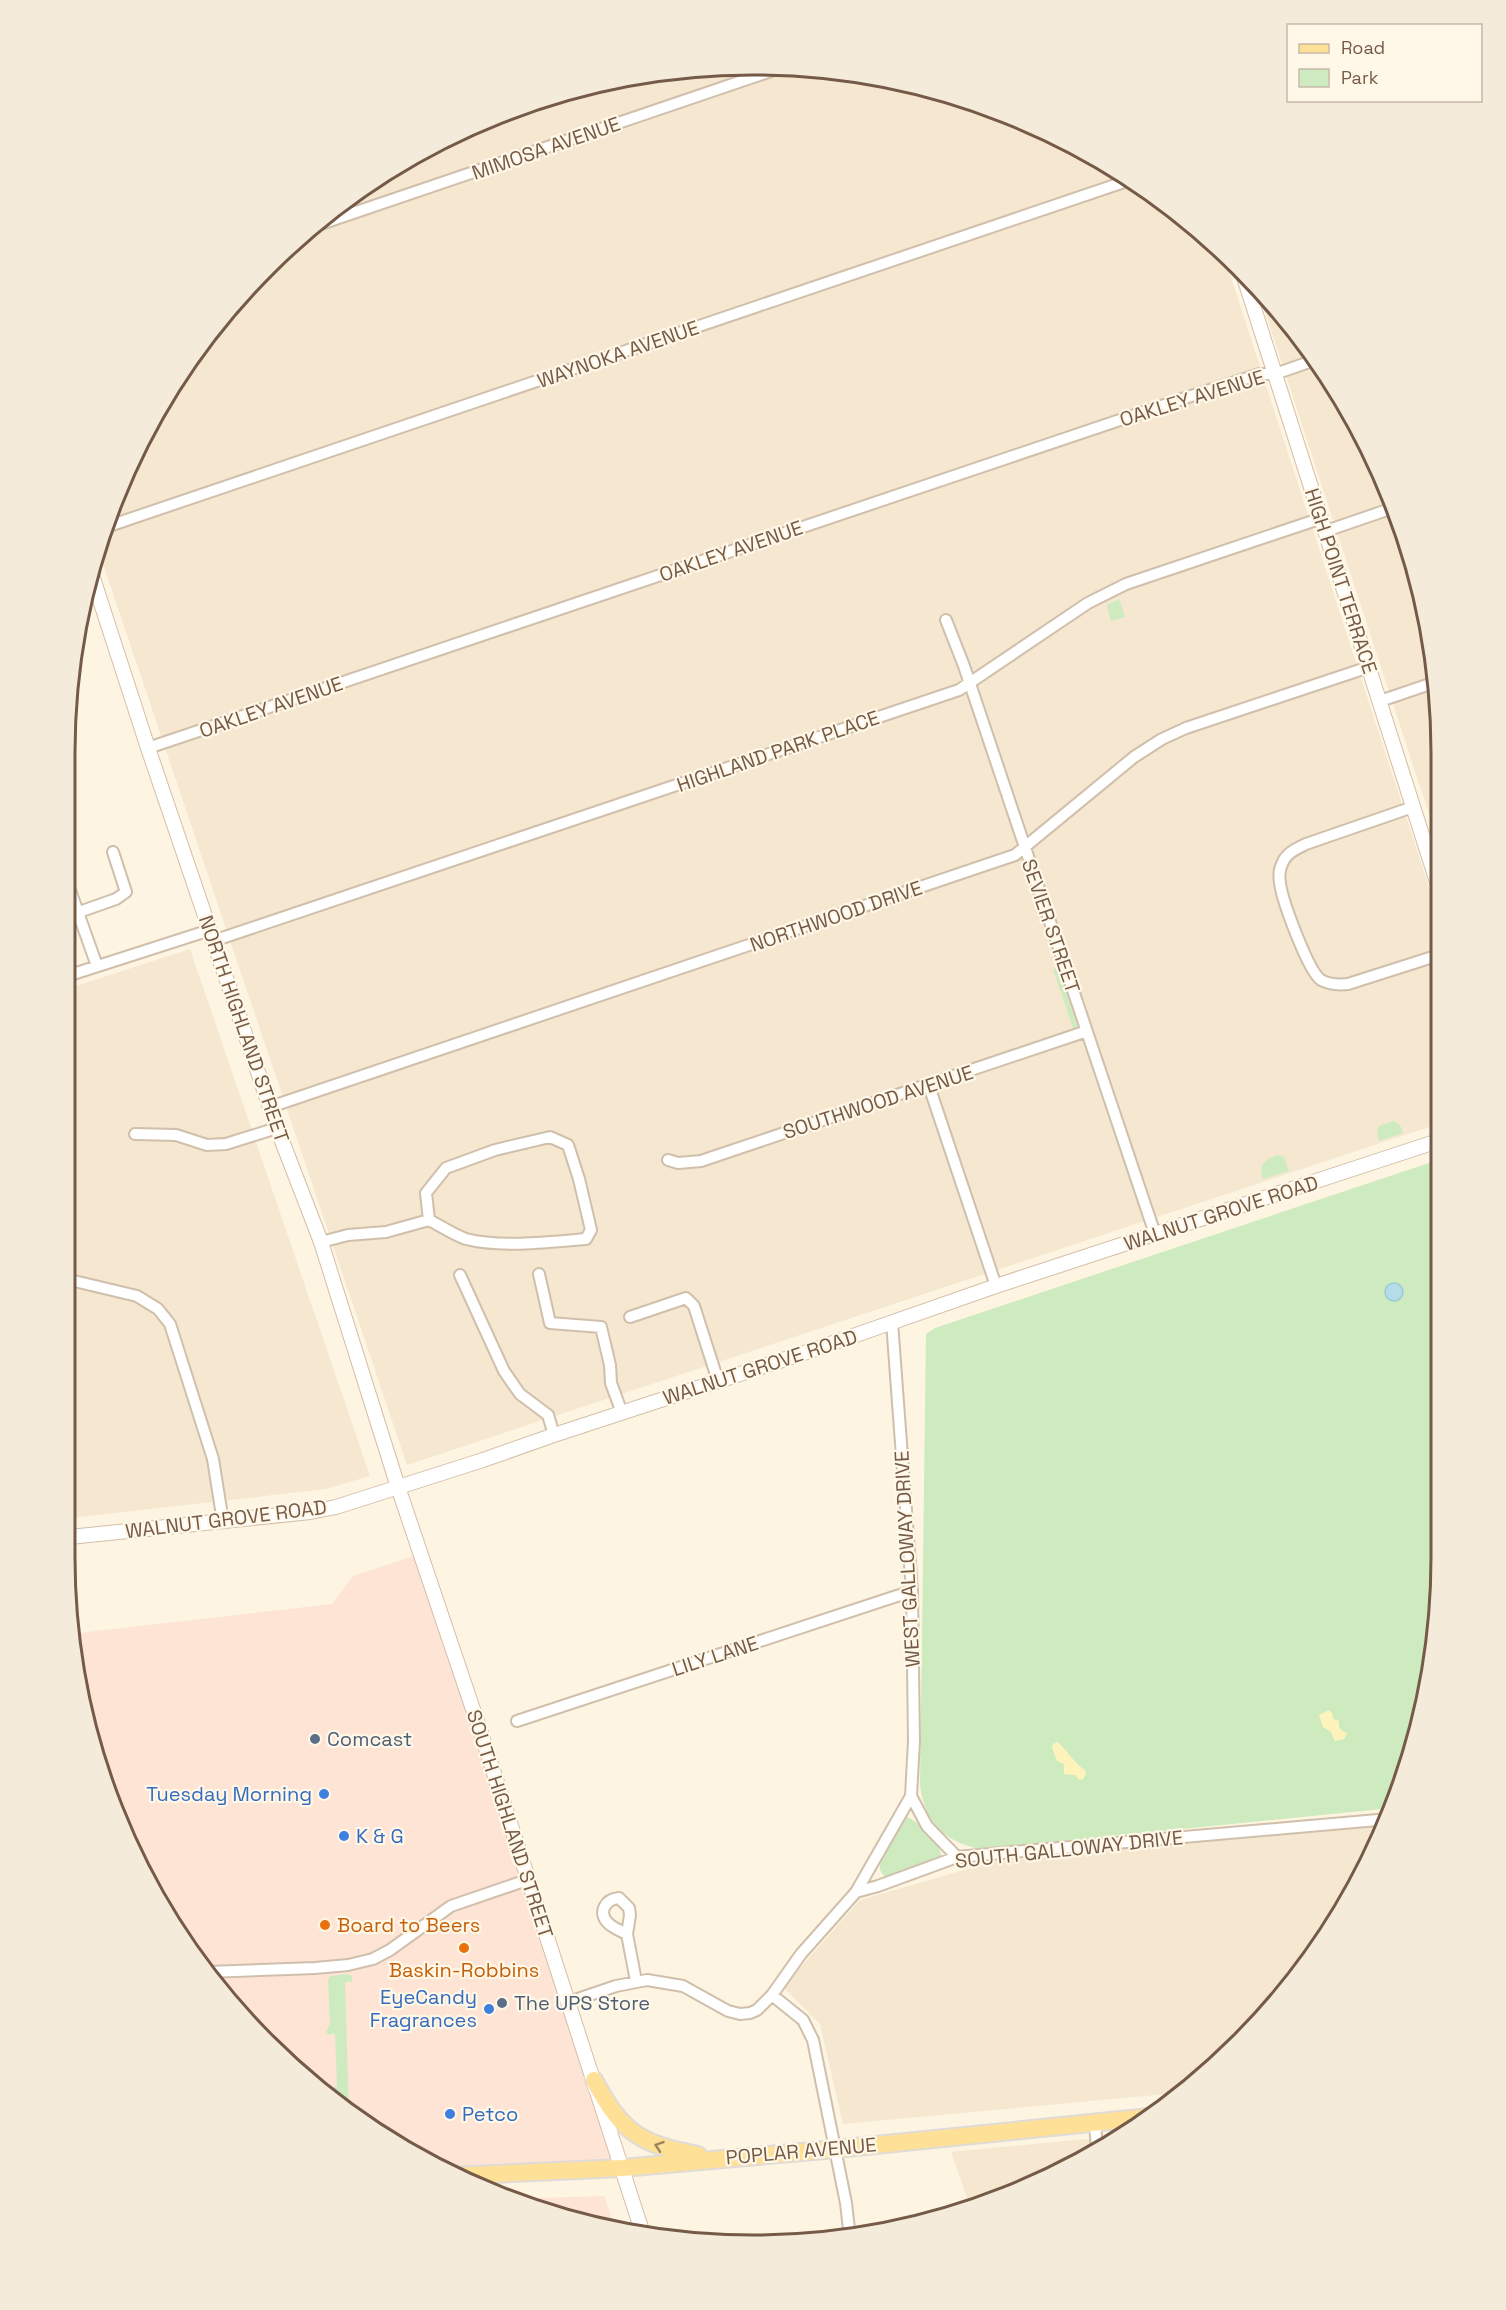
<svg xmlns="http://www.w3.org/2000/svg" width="1506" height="2310" viewBox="0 0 1506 2310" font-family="'Space Grotesk',sans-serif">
<rect width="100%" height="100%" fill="#fdf5e1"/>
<path fill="#f5e7d0" d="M708 66 843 70 974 101 1097 157 1207 235 1223 253 1439 918 1438 1124 407 1465 98 549 135 449 235 299 334 207 448 136 574 88Z
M1258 290 1299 334 1371 449 1418 575 1440 708 1439 845Z
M190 949 370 1476 326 1489 70 1518V988Z
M1387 1824 1326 1939 1271 2011 1177 2093 843 2124 820 2024 783 1987 860 1900 992 1862Z
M1125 2135 1017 2193 971 2209 951 2152Z"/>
<path fill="#fee4d5" d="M420 1554 622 2168 448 2174 334 2103 266 2044 181 1940 101 1778 70 1647V1634L332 1604 353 1576Z
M604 2196 614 2225 531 2209 509 2199Z"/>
<path fill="#ceebc0" d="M1119 599 1125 617 1111 621 1107 605Z
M1058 968 1078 1028 1074 1031 1053 969Z
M1394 1121 1400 1125 1403 1133 1379 1141 1377 1132 1379 1126Z
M1277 1155 1284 1157 1289 1171 1263 1179C1258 1166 1265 1159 1277 1155Z
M1438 1160 1436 1647 1392 1808 980 1849C943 1841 926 1823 920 1786L926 1334 935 1328Z
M906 1817C916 1818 942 1845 941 1856L890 1877 884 1876 880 1870V1864Z
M348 1974 352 1976V1982H345L349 2113 331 2101V2089L337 2086 335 2034H328L326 2032 330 2024 328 1980 330 1976Z"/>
<path fill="#fef4bb" d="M1329 1710 1332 1713 1333 1719 1339 1721V1728L1347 1734 1344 1739 1335 1741 1331 1732 1323 1727 1319 1715Z
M1058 1742 1079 1766 1085 1770 1086 1774 1083 1779 1079 1780 1075 1775 1064 1774V1764L1057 1761 1052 1747 1053 1744Z"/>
<path fill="#b6dce7" stroke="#9bcad9" stroke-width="1.5" d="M1385 1292a9 9 0 1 1 18 0a9 9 0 1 1-18 0Z"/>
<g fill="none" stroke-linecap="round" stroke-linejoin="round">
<defs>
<path id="street" d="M312 227 780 68
M106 527 1130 180
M1326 531 1393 508
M946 620 964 666 1155 1234
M1380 701 1436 682
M148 748 1188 397 1260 374H1275L1315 360
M1413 807 1306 844C1296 849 1286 853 1282 864 1279 870 1279 877 1280 883 1282 900 1308 971 1321 980 1330 985 1339 985 1348 984L1439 955
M70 890 97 966
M79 912 116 899 126 892 113 852
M213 941 959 690 1088 603 1126 584 1322 518
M70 975 210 930
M929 1086 996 1286
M270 1107 1015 855 1134 757 1162 739 1186 728 1369 667
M135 1134 176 1135 207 1145 226 1144 277 1128
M550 1137 568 1145 579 1179 591 1230 586 1239C552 1242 500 1248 466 1239 454 1235 441 1226 429 1220L426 1193 446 1168 495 1150Z
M668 1160 678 1163 701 1161 1087 1031
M321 1242 348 1235 386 1232 429 1220
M539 1274 550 1323 601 1327 610 1365 611 1383 622 1413
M460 1275 504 1371 520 1394 548 1415 554 1435
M70 1280 137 1296 158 1309 170 1324 213 1459 223 1522
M630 1317 686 1298 694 1306 718 1381
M892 1322 912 1591 914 1741 911 1796 927 1826 957 1857
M517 1721 912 1591
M856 1892 911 1796
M627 1934C621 1931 613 1928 608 1923 597 1912 606 1899 619 1898L629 1908 630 1915 627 1934 636 1981
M207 1972 315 1968 348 1965 373 1959 390 1950 451 1906 527 1880
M772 1995 803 2020 813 2040 846 2203 850 2238
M569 2002 616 1986 647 1980 683 1986 728 2011 740 2014 750 2013 757 2010 772 1995 801 1954 856 1892 878 1886 957 1857 1389 1819
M1095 2122 1097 2150"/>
<path id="secondary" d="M1243 274 1439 888
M90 569 148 748 277 1128 321 1242 398 1487 482 1736 642 2231
M70 1537 310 1512 336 1507 483 1460 554 1435 813 1350 996 1286 1438 1141"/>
<path id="primary" d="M594 2080C622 2133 640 2144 698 2155
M451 2176 622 2168 836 2149 1150 2117"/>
</defs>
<use href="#street" stroke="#d0bfab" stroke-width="14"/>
<use href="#secondary" stroke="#d4bfa8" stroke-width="16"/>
<use href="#primary" stroke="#e1dbd7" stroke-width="20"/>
<use href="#street" stroke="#fff" stroke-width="10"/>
<use href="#secondary" stroke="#fff" stroke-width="14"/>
<use href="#primary" stroke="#fee097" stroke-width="16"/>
</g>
<defs><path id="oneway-chevron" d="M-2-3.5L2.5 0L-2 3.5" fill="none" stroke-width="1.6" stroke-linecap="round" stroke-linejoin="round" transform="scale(1.5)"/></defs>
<use stroke="#9e835f" href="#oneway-chevron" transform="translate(659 2146) rotate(-161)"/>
<g fill="#5c6f8a" stroke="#fff8e8" stroke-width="2">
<circle cx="315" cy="1739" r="6"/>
<circle cx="502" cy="2003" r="6"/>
</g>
<g fill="#3f7fe0" stroke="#fff8e8" stroke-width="2">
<circle cx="324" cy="1794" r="6"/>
<circle cx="344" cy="1836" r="6"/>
<circle cx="489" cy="2009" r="6"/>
<circle cx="450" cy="2114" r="6"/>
</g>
<g fill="#e8710a" stroke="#fff8e8" stroke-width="2">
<circle cx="325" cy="1925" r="6"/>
<circle cx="464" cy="1948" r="6"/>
</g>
<g text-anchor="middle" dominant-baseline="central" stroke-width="4.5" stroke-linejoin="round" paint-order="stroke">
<g font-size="20" fill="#755b47" stroke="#fff8e8">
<text transform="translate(546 148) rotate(-19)">MIMOSA AVENUE</text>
<text transform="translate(618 354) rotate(-19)">WAYNOKA AVENUE</text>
<text transform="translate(1192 398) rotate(-17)">OAKLEY AVENUE</text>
<text transform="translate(731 551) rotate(-19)">OAKLEY AVENUE</text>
<text transform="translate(1341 581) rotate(72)">HIGH POINT TERRACE</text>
<text transform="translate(271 707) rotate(-19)">OAKLEY AVENUE</text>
<text transform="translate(778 751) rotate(-19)">HIGHLAND PARK PLACE</text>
<text transform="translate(836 916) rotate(-19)">NORTHWOOD DRIVE</text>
<text transform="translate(1051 926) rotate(71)">SEVIER STREET</text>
<text transform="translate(244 1029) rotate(71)">NORTH HIGHLAND STREET</text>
<text transform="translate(878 1102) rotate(-18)">SOUTHWOOD AVENUE</text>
<text transform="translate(1221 1213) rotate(-18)">WALNUT GROVE ROAD</text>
<text transform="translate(760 1367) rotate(-18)">WALNUT GROVE ROAD</text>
<text transform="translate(226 1519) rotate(-7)">WALNUT GROVE ROAD</text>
<text transform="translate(907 1559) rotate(-93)">WEST GALLOWAY DRIVE</text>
<text transform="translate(715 1656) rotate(-18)">LILY LANE</text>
<text transform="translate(510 1824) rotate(72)">SOUTH HIGHLAND STREET</text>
<text transform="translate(1069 1849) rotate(-6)">SOUTH GALLOWAY DRIVE</text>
<text transform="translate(801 2151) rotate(-5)">POPLAR AVENUE</text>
</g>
<g font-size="20" fill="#4e5e75" stroke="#fff8e8" text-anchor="start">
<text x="327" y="1739">Comcast</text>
<text x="514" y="2003">The UPS Store</text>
</g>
<g font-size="20" fill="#366cbe" stroke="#fff8e8" text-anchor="end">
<text x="312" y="1794">Tuesday Morning</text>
<text x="356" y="1836" text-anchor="start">K &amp; G</text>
<text x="477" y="1997">EyeCandy<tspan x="477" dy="23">Fragrances</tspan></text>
<text x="462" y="2114" text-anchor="start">Petco</text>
</g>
<g font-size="20" fill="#c56008" stroke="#fff8e8" text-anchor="start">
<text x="337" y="1925">Board to Beers</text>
<text x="464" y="1970" text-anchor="middle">Baskin-Robbins</text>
</g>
</g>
<path d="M0 0H1506V2310H0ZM753 75H753A678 678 0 0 1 1431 753V1557A678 678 0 0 1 753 2235H753A678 678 0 0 1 75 1557V753A678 678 0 0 1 753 75Z" fill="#f4ebdb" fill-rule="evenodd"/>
<path fill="none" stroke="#755b47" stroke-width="3" d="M753 75H753A678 678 0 0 1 1431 753V1557A678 678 0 0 1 753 2235H753A678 678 0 0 1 75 1557V753A678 678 0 0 1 753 75Z"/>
<rect x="1287" y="24" width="195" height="78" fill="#fff8e8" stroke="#c8b9a8" stroke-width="1.5"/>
<rect x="1299" y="44" width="30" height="9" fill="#fee097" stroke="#c8b9a8" stroke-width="1.5"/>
<text x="1341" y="54" font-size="18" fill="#755b47">Road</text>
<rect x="1299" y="69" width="30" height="18" fill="#ceebc0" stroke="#c8b9a8" stroke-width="1.5"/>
<text x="1341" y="84" font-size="18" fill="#755b47">Park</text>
</svg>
